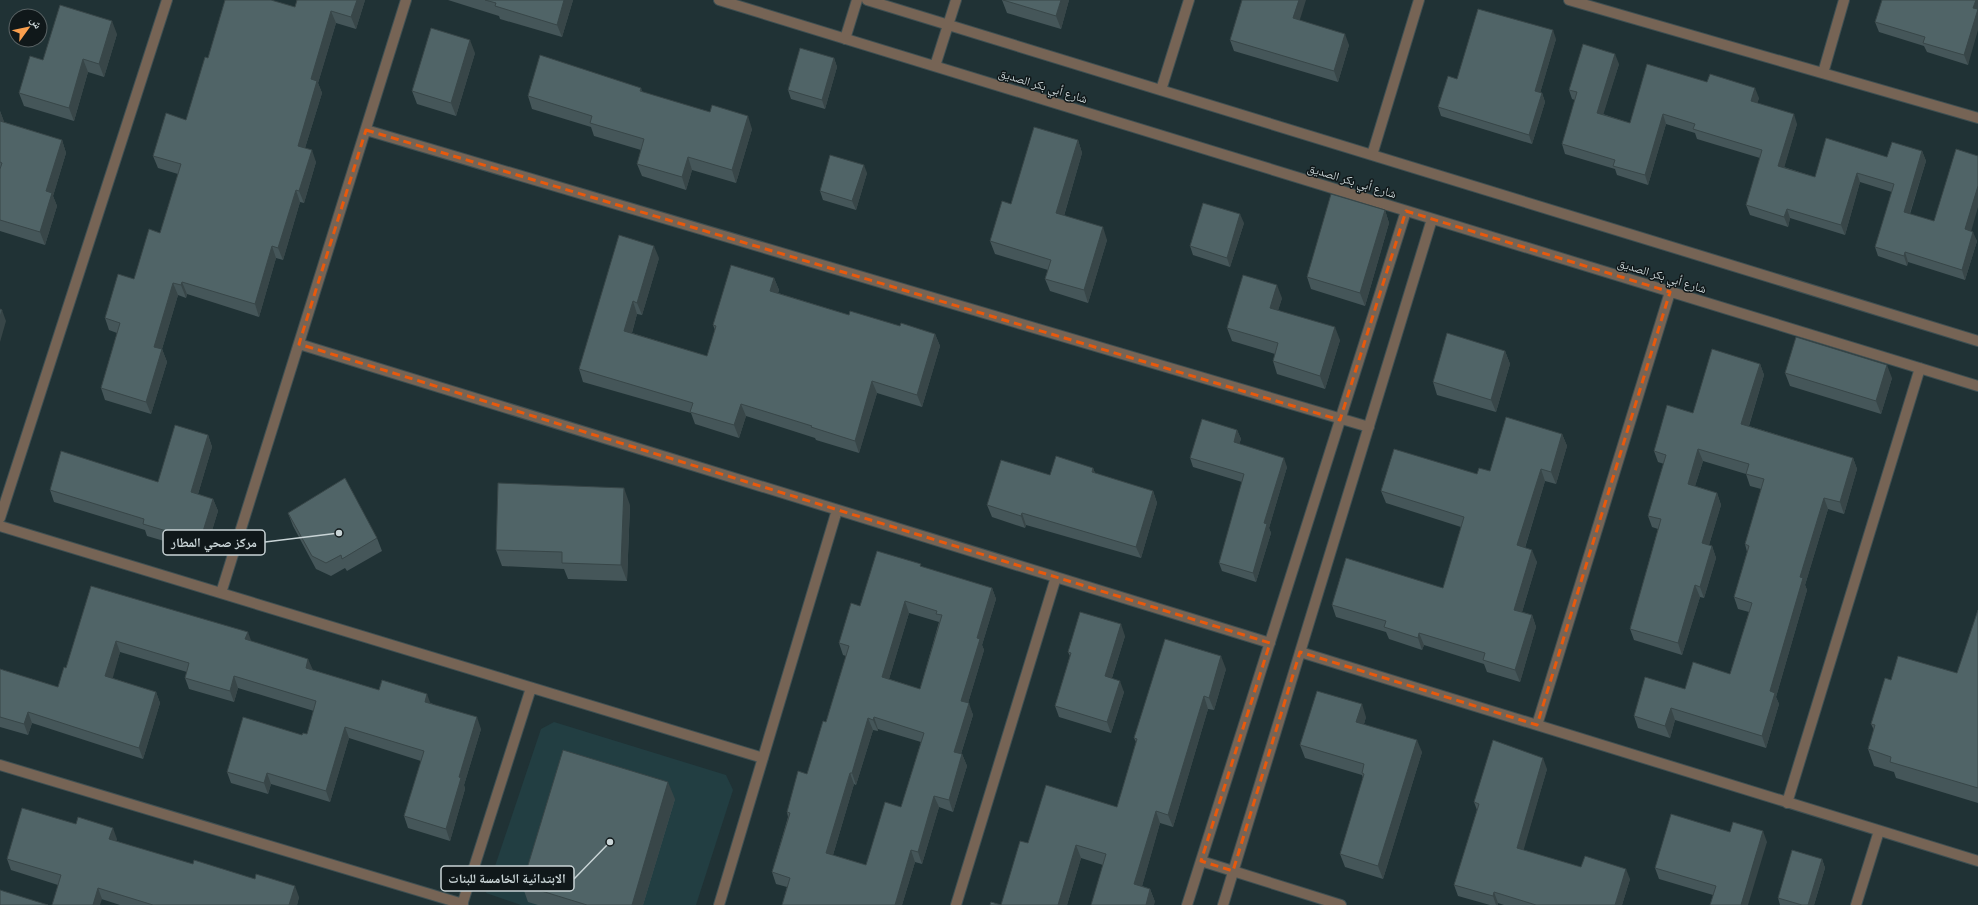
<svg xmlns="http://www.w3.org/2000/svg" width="1978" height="905" viewBox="0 0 1978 905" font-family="Figtree,'Noto Naskh Arabic',sans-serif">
<rect width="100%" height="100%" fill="#203235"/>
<path fill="#223e42" d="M554 722 726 775 733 790 696 905H521L486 893 541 729Z"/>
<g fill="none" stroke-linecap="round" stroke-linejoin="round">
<defs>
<path id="minor" d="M719 0 1978 386
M867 0 1978 341
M1569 0 1978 118
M845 39 857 0
M935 66 956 0
M1823 73 1844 0
M1161 90 1189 0
M366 130 1369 427
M1372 155 1419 0
M299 344 1270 643
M0 518 167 0
M0 526 763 758
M221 593 406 0
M1300 652 1978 861
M1537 725 1670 292
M0 765 463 904
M1787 803 1920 368
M1201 861 1341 905
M462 905 531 688
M719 905 837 510
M956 905 1056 577
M1187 905 1406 211
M1223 905 1432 219
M1856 905 1879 831"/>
</defs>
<use href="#minor" stroke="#3e4f52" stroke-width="12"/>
<use href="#minor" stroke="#766455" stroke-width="10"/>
</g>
<path fill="#455659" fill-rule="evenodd" d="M225 0H273V1L295 7 297 0H365L356 29 336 23 318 83 322 93 305 148 316 162 304 203 300 202 283 260 276 258 259 317 187 294 186 298 178 295 162 349 167 362 151 414 105 400 101 388 117 333 109 330 105 318 134 279 160 233 178 174 158 168 153 156 186 120 208 58Z
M448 0H573L562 37 500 19 499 16Z
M1002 0H1069L1061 29 1007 13Z
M1248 0 1300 20 1349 45 1338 82 1234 51 1230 40Z
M1978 0 1968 65 1927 52 1924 46 1879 32 1875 22Z
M117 34 104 77 88 72 74 121 24 106 19 93 43 60Z
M1556 39 1540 93H1542L1545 102 1532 144 1441 116 1438 107 1457 79Z
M475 53 456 116 417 104 412 91Z
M834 58 837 67 825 109 791 99 788 90Z
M1619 64 1603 114 1630 123 1647 64 1759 98 1757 103 1797 124 1784 167 1815 177 1887 157 1922 151 1926 161 1910 214 1934 221 1971 231 1977 241 1965 280 1908 262 1907 266 1878 256 1875 247 1892 192 1860 182 1845 235 1790 218 1788 227 1750 215 1746 205 1760 158 1697 139 1695 133 1666 124 1648 185 1617 175 1615 169 1565 154 1562 144 1575 100 1572 99 1569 90Z
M641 88 642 92 752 129 736 183 692 170 686 190 642 176 637 164 641 150 594 136 591 127 532 109 528 96Z
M0 111 4 122 62 140 66 153 53 196 57 206 45 245 0 231Z
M1078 140 1082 153 1064 216 1107 240 1088 303 1050 291 1045 279 1048 270 995 254 990 241 1011 204Z
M867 173 856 210 823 200 820 191Z
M1385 210 1389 223 1365 306 1311 289 1307 277Z
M1244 223 1230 267 1193 255 1190 246Z
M659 258 642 315 637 314 632 333 707 356 715 330 713 325 774 278 779 290 778 293 849 315 935 334 940 346 922 407 877 393 859 453 816 440 815 438 746 416 739 438 695 424 691 413 583 382 579 369Z
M1282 298 1278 310 1340 340 1325 389 1277 374 1273 361 1275 354 1232 341 1227 328Z
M1505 351 1510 364 1496 412 1437 395 1433 382Z
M1760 364 1764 375 1749 426 1853 458 1857 469 1844 514 1828 509 1805 585 1807 590 1776 697 1779 704 1766 748 1675 720 1670 738 1638 728 1634 716 1685 689 1730 674 1749 612 1738 609 1734 597 1747 552 1745 544 1761 489 1750 486 1746 474 1703 461 1695 486 1717 493 1721 505 1709 545 1712 546 1716 558 1704 598 1700 597 1682 655 1634 640 1630 629 1658 529 1652 527 1648 516 1664 464 1658 462 1654 451 1693 413Z
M1785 373 1892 378 1881 414 1790 386Z
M1237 430 1241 439 1239 444 1287 467 1269 528 1271 533 1256 582 1222 571 1219 563 1242 482 1193 467 1190 458Z
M1562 434 1567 446 1556 484 1545 481 1525 548 1537 562 1522 612 1532 615 1536 627 1520 682 1487 672 1484 664 1424 645 1422 650 1389 639 1386 632 1336 617 1332 605 1443 588 1461 527 1386 503 1381 491 1477 474 1490 471Z
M208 435 212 447 198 494 213 499 218 511 205 553 147 536 145 530 54 502 50 490 158 482Z
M1093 468 1095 473 1153 491 1157 503 1141 558 1026 525 1025 528 992 517 987 505 1050 475Z
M630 505 627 581 568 579 564 569 502 566 496 550Z
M288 513 377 538 382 551 347 571 345 568 331 576 316 569 293 526Z
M922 567 992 588 996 599 982 645 984 650 968 703 973 715 961 754H962L967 766 953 812 939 807 922 864 915 862 902 905H782L787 887 776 884 772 872 788 817 787 812 807 774 826 722 846 656 843 655 839 643 860 606ZM909 613 939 622 920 689 889 679ZM878 729 921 742 901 807 866 865 833 855 854 784 856 785 873 730 878 731Z
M91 586 251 641 313 670 379 690 431 703 481 729 464 785 465 789 450 841 408 828 404 816 421 761 349 738 330 802 271 784 268 794 231 783 227 772 302 735 307 734 314 711 238 688 234 702 189 689 185 678 187 672 120 652 112 678 156 692 160 703 143 759 32 723 28 735 0 727V669L58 687 66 668Z
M1978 610V803L1896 778 1894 772 1874 766 1868 749 1874 730 1871 724 1891 680 1957 673Z
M1125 636 1112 678 1124 692 1111 733 1059 717 1055 706 1070 656 1068 652Z
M1226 669 1214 710 1208 709 1173 827 1160 823 1142 886 1150 889 1155 902 1103 865 1081 858 1067 905H990H1001L1028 843 1117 807 1136 742 1134 738Z
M1366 717 1364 724 1422 752 1383 879 1345 867 1340 854 1363 778 1362 775 1305 758 1300 745Z
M1547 769 1523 850 1581 867 1630 879 1622 905H1504L1498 903V905H1490L1458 896 1454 885 1477 810 1474 802Z
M675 799 643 905H538L528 902 522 885Z
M1730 832 1767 842 1713 895 1659 879 1655 868Z
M117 839 116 841 299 897 297 905H120L58 885 11 870 7 859Z
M1822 859 1825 868 1814 905H1780L1778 898Z"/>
<path fill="#384648" d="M357 0H365L356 29 351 17Z
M564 0H573L562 37 557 25Z
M1061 0H1069L1061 29 1056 16Z
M1299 0H1306L1297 29 1293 18Z
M1976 0H1978V30L1968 65 1964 55 1973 8Z
M331 11 336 23 318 83 322 93 302 158 298 146 311 79Z
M112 21 117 34 104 77 99 64Z
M1553 30 1556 39 1538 100 1535 91Z
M1345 34 1349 45 1338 82 1334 71Z
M470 40 475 53 456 116 451 103Z
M1615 54 1619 64 1601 122 1597 113Z
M834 58 837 67 825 109 822 100Z
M83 59 88 72 74 121 69 108Z
M1755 88 1759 98 1755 111 1751 101Z
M1542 93 1545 102 1532 144 1529 135Z
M0 111 5 124 0 127Z
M1663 114 1666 124 1648 185 1645 175Z
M1794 114 1797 124 1782 175 1778 166Z
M748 116 752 129 736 183 732 170Z
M62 140 66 153 53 196 57 206 45 245 40 232 46 191Z
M1078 140 1082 153 1061 226 1056 213Z
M312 150 316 162 304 203 299 191Z
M1922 151 1926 161 1907 222 1904 212Z
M688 157 692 170 686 190 682 177Z
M864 165 867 173 856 210 852 201Z
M1857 173 1860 182 1845 235 1841 225Z
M1978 186V207L1969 239 1965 229Z
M296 190 300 202 283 260 278 248Z
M1787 209 1790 218 1788 227 1784 217Z
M1385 210 1389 223 1365 306 1360 293Z
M1240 214 1244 223 1230 267 1227 258Z
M1103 227 1107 240 1088 303 1084 290Z
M1973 232 1977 241 1965 280 1962 270Z
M272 246 276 258 259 317 255 304Z
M654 246 659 258 642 315 637 303Z
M1905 252 1908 262 1907 266 1904 256Z
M774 278 779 290 775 303 770 291Z
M182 282 187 294 186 298 181 285Z
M173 283 178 295 159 359 154 347Z
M1277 285 1282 298 1275 321 1270 308Z
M633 301 637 314 629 343 624 331Z
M2 310 6 321 0 342V317Z
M1335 327 1340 340 1325 389 1320 376Z
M935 334 940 346 922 407 917 395Z
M162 349 167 362 151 414 146 402Z
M1505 351 1510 364 1496 412 1491 400Z
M1760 364 1764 375 1746 435 1741 424Z
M1887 365 1892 378 1881 414 1876 401Z
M872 381 877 393 859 453 855 441Z
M741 404 746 416 739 438 734 425Z
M1237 430 1241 439 1237 451 1234 442Z
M1562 434 1567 446 1556 484 1551 472Z
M208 435 212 447 195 504 191 492Z
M1698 449 1703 461 1692 496 1688 484Z
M1284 458 1287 467 1269 528 1271 533 1256 582 1253 573 1264 523Z
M1853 458 1857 469 1844 514 1840 502Z
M1093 468 1097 479 1092 472Z
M1541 469 1545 481 1522 557 1517 545Z
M624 488 630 505 627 581 621 565Z
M1153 491 1157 503 1141 558 1136 547Z
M1717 493 1721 505 1706 555 1702 543Z
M1824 498 1828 509 1805 585 1807 590 1776 697 1779 704 1766 748 1762 736 1770 691 1800 577Z
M213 499 218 511 205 553 200 541Z
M1022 513 1026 525 1025 528 1021 516Z
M1712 546 1716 558 1704 598 1700 587Z
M1532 550 1537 562 1519 622 1514 610Z
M1695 585 1700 597 1682 655 1678 643Z
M992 588 996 599 982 645 984 650 965 713 961 701 977 638Z
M905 601 909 613 886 689 882 677Z
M1532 615 1536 627 1520 682 1515 670Z
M1121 624 1125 636 1109 687 1105 676Z
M248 632 252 643 245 639Z
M1419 633 1424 645 1422 650 1418 638Z
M116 641 120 652 110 688 105 676Z
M1221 656 1226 669 1214 710 1209 698Z
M308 659 313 670 306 668Z
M234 676 238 688 234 702 230 691Z
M1120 681 1124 692 1111 733 1107 722Z
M156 692 160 703 143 759 139 748Z
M427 694 431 705 425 702Z
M1204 696 1208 709 1173 827 1168 815Z
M969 703 973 715 958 763 954 752Z
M1362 704 1366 717 1361 734 1356 722Z
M1671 708 1675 720 1670 738 1665 726Z
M28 712 32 723 28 735 24 724Z
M477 717 481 729 464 785 465 789 450 841 446 829 459 777Z
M874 717 878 729V731L873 720Z
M868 718 873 730 856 785 852 773Z
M345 727 349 738 330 802 326 791Z
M1417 740 1422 752 1383 879 1378 866Z
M962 754 967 766 953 812 949 800Z
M1543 758 1547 769 1521 859 1517 848Z
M267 773 271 784 268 794 264 783Z
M850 773 854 784 830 865 826 853Z
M668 782 675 799 643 905H632Z
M934 796 939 807 922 864 918 852Z
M1156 811 1160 823 1139 897 1134 884Z
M113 828 117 839 114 850 109 839Z
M1763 831 1767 842 1748 905H1741Z
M1076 845 1081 858 1067 905H1058Z
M911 850 915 862 902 905H895Z
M1822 859 1825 868 1814 905H1808Z
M1626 869 1630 879 1622 905H1615Z
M295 886 299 897 297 905H289Z
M98 888 102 899 100 905H93Z
M1150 889 1155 902 1154 905H1146Z
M1494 892 1498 903V905H1496L1493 896Z"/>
<path fill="#506467" stroke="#384648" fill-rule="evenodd" d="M225 0H271L295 7 297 0H357L351 17 331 11 311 79 317 81 298 146 312 150 299 191 296 190 278 248 272 246 255 304 182 282 181 285 173 283 154 347 162 349 146 402 101 388 120 323 105 318 118 274 134 279 149 229 160 233 181 164 153 156 166 113 186 120 205 57 208 58Z
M485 0H564L557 25 495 6 496 3Z
M1003 0H1061L1056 16Z
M1242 0H1299L1293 18 1345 34 1334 71 1230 40Z
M1882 0H1976L1973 8 1978 9 1964 55 1923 43 1925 37 1875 22Z
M60 5 112 21 99 64 83 59 69 108 19 93 30 56 43 60Z
M1478 9 1553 30 1535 91 1542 93 1529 135 1438 107 1448 76 1457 79Z
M431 28 470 40 451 103 412 91Z
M1583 44 1615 54 1597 113 1630 123 1647 64 1707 82 1710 74 1755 88 1751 101 1794 114 1778 166 1815 177 1826 138 1887 157 1892 142 1922 151 1904 212 1934 221 1956 149 1978 156V186L1965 229 1973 232 1962 270 1905 252 1904 256 1875 247 1894 184 1857 173 1841 225 1787 209 1784 217 1746 205 1762 150 1693 129 1695 124 1663 114 1645 175 1613 166 1615 160 1562 144 1577 92 1569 90Z
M800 48 834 58 822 100 788 90Z
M540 55 641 88 640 91 710 112 712 105 748 116 732 170 688 157 682 177 637 164 644 139 590 123 592 116 528 96Z
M0 121 62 140 46 191 52 193 40 232 0 220V169L2 163 0 162Z
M1034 127 1078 140 1056 213 1103 227 1084 290 1045 279 1051 260 990 241 1002 201 1011 204Z
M830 155 864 165 852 201 820 191Z
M1331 194 1385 210 1360 293 1307 277Z
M1203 203 1240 214 1227 258 1190 246Z
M619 235 654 246 637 303 633 301 624 331 707 356 716 326 713 325 731 265 774 278 770 291 849 315 850 311 900 326 901 323 935 334 917 395 872 381 855 441 811 427 812 426 741 404 734 425 690 412 693 403 579 369Z
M1243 275 1277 285 1270 308 1335 327 1320 376 1273 361 1278 343 1227 328Z
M0 309 2 310 0 317Z
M1447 333 1505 351 1491 400 1433 382Z
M1796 337 1887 365 1876 401 1785 373Z
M1712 349 1760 364 1741 424 1853 458 1840 502 1824 498 1800 577 1803 578 1770 691 1775 693 1762 736 1671 708 1665 726 1634 716 1645 677 1685 689 1693 662 1730 674 1752 603 1734 597 1749 546 1745 544 1764 479 1746 474 1749 464 1698 449 1688 484 1717 493 1702 543 1712 546 1700 587 1695 585 1678 643 1630 629 1661 519 1648 516 1666 455 1654 451 1667 405 1693 413Z
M1506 417 1562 434 1551 472 1541 469 1517 545 1532 550 1514 610 1532 615 1515 670 1483 660 1485 653 1419 633 1418 638 1384 627 1386 621 1332 605 1346 558 1443 588 1464 517 1381 491 1394 449 1477 474 1479 468 1490 471Z
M1202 419 1237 430 1234 442 1284 458 1264 523 1267 524 1253 573 1219 563 1244 474 1190 458Z
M175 425 208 435 191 492 213 499 200 541 143 524 144 519 50 490 61 451 158 482Z
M1056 456 1093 468 1092 472 1153 491 1136 547 1022 513 1021 516 987 505 1001 460 1050 475Z
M345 478 377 538 342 559 341 555 326 563 312 556 288 513Z
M498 483 624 488 621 565 562 563V552L496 550Z
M877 551 921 564 920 566 992 588 977 638 980 639 961 701 969 703 954 752 962 754 949 800 934 796 918 852 911 850 895 905H782L790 878 772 872 790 813 787 812 798 771 807 774 823 721 826 722 849 646 839 643 851 603 860 606ZM905 601 937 611 936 614 942 615 920 689 882 677ZM874 717 924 733 901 807 885 802 866 865 826 853 850 773H852L868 718 873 720Z
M91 586 248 632 245 639 308 659 306 668 379 690 382 680 427 694 425 702 477 717 459 777 461 778 446 829 404 816 424 751 345 727 326 791 267 773 264 783 227 772 243 717 302 735 303 733 307 734 316 701 234 676 230 691 185 678 189 663 116 641 105 676 156 692 139 748 28 712 24 724 0 717V669L58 687 64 667 66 668Z
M1978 610V788L1890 762 1891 757 1868 749 1875 725 1871 724 1885 678 1891 680 1898 656 1957 673Z
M1080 612 1121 624 1105 676 1120 681 1107 722 1055 706 1071 653 1068 652Z
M1165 639 1221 656 1209 698 1204 696 1168 815 1156 811 1134 884 1150 889 1146 905H1091L1106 854 1076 845 1058 905H990L991 902 1001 905 1020 841 1028 843 1046 785 1117 807 1137 739 1134 738Z
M1317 691 1362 704 1356 722 1417 740 1378 866 1340 854 1364 774 1362 773 1364 764 1300 745Z
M1493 740 1543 758 1517 848 1581 867 1585 856 1626 869 1615 905H1536L1494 892 1493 896 1454 885 1479 804 1474 802Z
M563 750 668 782 632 905H587L522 885Z
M22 808 76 824 78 817 113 828 109 839 193 864 194 860 255 879 256 874 295 886 289 905H153L98 888 93 905H52L61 875 7 859Z
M1671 814 1730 832 1733 822 1763 831 1741 905H1710L1716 886 1655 868Z
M1792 850 1822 859 1808 905H1802L1778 898Z
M0 890 48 905H0Z"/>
<path fill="none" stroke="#e8590c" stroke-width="3" stroke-dasharray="8 5" stroke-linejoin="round" d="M366 130 1340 420 1406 211 1670 292 1537 725 1300 652 1233 871 1201 861 1270 643 299 344Z"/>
<g text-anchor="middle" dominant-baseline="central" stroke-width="3" stroke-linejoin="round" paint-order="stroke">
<g font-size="12" fill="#c9d4d6" stroke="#10181a">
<text transform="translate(1043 86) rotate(17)">شارع أبي بكر الصديق</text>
<text transform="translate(1352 181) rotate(17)">شارع أبي بكر الصديق</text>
<text transform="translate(1662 276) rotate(17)">شارع أبي بكر الصديق</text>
</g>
</g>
<path fill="none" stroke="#c9d4d6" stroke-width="1.5" d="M339 533L265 542M610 842L574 879"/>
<g fill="#c9d4d6" stroke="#10181a" stroke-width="1.5">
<circle cx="339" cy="533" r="4"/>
<circle cx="610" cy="842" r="4"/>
</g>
<g fill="#10181a" stroke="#c9d4d6" stroke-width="1.5">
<rect x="163" y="530" width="102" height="25" rx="4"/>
<rect x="441" y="866" width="133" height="25" rx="4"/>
</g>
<g font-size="13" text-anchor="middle" font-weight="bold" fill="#c9d4d6">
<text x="214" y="547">مركز صحي المطار</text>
<text x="507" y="883">الابتدائية الخامسة للبنات</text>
</g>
<g transform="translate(28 28) rotate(57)"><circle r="19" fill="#10181a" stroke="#5a6365"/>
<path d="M0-3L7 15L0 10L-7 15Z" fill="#fa9f4e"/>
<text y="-6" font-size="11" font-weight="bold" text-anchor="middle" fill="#c9d4d6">ش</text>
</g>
</svg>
